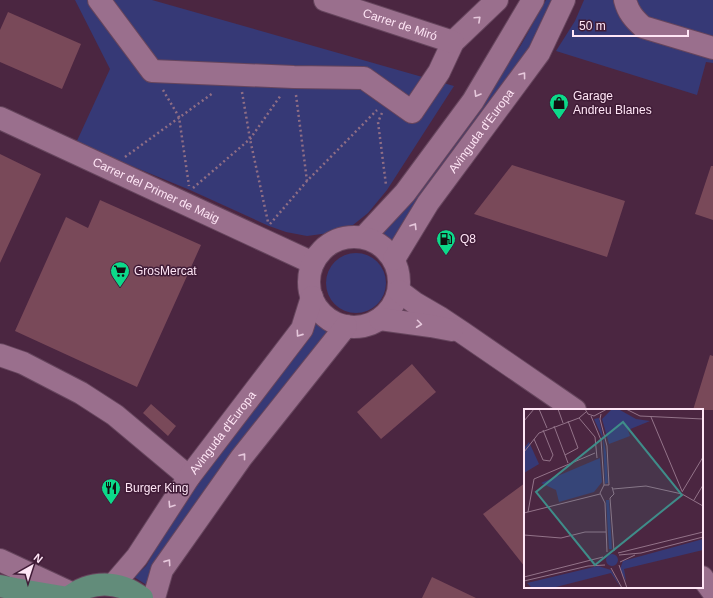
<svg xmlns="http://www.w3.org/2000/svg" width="713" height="598" viewBox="0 0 713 598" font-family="Helvetica,sans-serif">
<rect width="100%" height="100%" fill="#4b2641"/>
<path fill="#363976" d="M75 0H152L454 86 387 190 368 213 348 229 329 233 307 236 286 232 269 226 190 190 76 143 110 69Z
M546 0H558L549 20 394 244 388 238 377 233 491 89 521 45Z
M584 0H713V63L706 62 697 95 556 51 575 21Z
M326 283a30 30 0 1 1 60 0a30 30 0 1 1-60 0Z
M318 320 325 327 334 332 150 587 134 577 146 566 153 554 166 526 311 332Z"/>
<path fill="#794959" d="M8 12 81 44 62 89 0 62V30Z
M0 154 41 174 0 263Z
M512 165 625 201 607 257 474 214Z
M711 166H713V220L695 214Z
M100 200 201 245 137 387 15 331 66 217 88 228Z
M710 355 713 356V410H693Z
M412 364 436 392 381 439 357 412Z
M151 404 176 426 168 436 143 413Z
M525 483V567L483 514Z
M432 577 476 598H422Z"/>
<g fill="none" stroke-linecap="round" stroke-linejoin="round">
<defs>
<g id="minor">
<path d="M99 0 152 71 294 77 364 78 412 112 439 72 453 42 497 0"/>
<path id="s1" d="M325 0 453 42"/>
<path d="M625 0C628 12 634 19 643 27L713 48"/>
<path id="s2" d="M0 118 313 263"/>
<path d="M364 237 405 193 473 101 533 0"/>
<circle cx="354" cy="282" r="45"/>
<path id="s3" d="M394 259 428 203 539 53 564 0"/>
<path d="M399 291 415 303 439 317 463 333 575 410"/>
<path d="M380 319 431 326 452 330"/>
<path d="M0 355 23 363 81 393 115 415 189 477"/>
<path d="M0 560 73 594"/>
<path d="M702 577 713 592"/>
<path id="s4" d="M113 585 137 557 189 477 302 329 312 297"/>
<path d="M154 598 162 570 241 458 346 326"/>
</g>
<path id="major" d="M0 586 15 589 68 598
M68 598C90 580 119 580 142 598"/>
</defs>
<use href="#minor" stroke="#66455d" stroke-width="24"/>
<use href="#major" stroke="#66455d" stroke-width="24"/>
<path stroke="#8f6e85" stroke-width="2.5" stroke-dasharray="2 3" stroke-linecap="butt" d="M163 90 179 117 189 186
M242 92 250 139 268 222
M296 95 307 181
M382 113 378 122 386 185
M125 157 213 93
M193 188 250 139 281 95
M270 224 307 181 377 110"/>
<use href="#minor" stroke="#9a6f8d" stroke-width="22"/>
<use href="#major" stroke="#628c7a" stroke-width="22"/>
</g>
<defs><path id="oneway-chevron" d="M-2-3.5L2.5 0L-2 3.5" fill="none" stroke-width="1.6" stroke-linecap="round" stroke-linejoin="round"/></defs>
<g stroke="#e6c8dc">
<use href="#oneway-chevron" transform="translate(478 19) rotate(-43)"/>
<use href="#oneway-chevron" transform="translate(523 75) rotate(-53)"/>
<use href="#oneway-chevron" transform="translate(477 94) rotate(121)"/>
<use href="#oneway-chevron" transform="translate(414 226) rotate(-58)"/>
<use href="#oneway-chevron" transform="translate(419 324) rotate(7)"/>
<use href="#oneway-chevron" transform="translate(299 334) rotate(125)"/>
<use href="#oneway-chevron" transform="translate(243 456) rotate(-52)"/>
<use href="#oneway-chevron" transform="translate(171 505) rotate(123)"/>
<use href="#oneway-chevron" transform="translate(168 562) rotate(-55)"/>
</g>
<defs>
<symbol id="shop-pin" viewBox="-11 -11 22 30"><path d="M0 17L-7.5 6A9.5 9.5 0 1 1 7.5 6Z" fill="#0cd98a" stroke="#401c37"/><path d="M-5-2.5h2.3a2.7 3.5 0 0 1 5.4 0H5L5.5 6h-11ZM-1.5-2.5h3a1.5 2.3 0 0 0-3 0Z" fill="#111"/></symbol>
<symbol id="fuel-pin" viewBox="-11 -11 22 30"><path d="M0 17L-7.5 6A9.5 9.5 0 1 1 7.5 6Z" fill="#0cd98a" stroke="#401c37"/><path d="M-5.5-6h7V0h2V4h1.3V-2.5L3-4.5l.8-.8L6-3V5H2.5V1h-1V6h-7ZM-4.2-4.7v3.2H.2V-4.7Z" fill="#111"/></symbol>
<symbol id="supermarket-pin" viewBox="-11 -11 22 30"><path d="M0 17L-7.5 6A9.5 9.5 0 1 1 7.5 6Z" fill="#0cd98a" stroke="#401c37"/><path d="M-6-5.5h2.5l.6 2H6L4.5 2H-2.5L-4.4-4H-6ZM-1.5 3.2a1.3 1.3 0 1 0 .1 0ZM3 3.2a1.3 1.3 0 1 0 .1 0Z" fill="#111"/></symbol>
<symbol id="restaurant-pin" viewBox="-11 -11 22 30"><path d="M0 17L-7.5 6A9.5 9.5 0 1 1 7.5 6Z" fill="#0cd98a" stroke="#401c37"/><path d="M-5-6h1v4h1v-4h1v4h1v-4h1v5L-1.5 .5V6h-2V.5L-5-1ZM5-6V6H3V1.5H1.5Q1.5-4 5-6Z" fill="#111"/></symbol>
</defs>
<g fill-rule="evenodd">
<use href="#shop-pin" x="548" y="92" width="22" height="30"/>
<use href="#fuel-pin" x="435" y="228" width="22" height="30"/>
<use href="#supermarket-pin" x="109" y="260" width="22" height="30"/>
<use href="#restaurant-pin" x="100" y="477" width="22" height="30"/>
</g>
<g text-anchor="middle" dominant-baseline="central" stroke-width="3" stroke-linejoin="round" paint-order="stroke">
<g font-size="12" fill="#ffe6f6" stroke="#401c37">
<text stroke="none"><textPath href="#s1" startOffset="79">Carrer de Miró</textPath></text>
<text stroke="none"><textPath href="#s3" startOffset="155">Avinguda d'Europa</textPath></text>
<text stroke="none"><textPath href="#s2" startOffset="172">Carrer del Primer de Maig</textPath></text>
<text stroke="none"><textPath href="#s4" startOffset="188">Avinguda d'Europa</textPath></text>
</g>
<g font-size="12" fill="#ffe6f6" stroke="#401c37" text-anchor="start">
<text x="573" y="96">Garage<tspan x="573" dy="14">Andreu Blanes</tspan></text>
<text x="460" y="239">Q8</text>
<text x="134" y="271">GrosMercat</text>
<text x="125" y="488">Burger King</text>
</g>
</g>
<g transform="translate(524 409)">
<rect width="179" height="179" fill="#4b2641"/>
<path d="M88 0 96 1 112 10 126 12 104 21 106 27 85 35 78 10ZM75 9 82 43 84 74 81 75 79 30 70 10ZM5 33 15 55 0 64V39ZM76 49 78 73 70 83 35 93 32 81 17 74ZM82 91H85L88 140H85ZM179 130V141L100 160 102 172 96 160 99 152ZM82 151a6 6 0 1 1 12 0a6 6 0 1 1-12 0ZM74 157 87 161 97 179 87 164 28 179H8L3 174Z" fill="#363976"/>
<path fill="none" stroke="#937389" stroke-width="1" d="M15 0 23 19M34 0 39 14M61 0 64 5 70 7 83 0M102 0 116 7 179 10M77 5 76 10 83 37 85 76M67 7 77 31 80 76M127 8 158 82M55 9 71 28 73 49M0 12 10 0M30 17 44 54M10 30 19 51 26 52 29 46 19 21M0 43 15 24 55 9 62 3M41 46 54 39 44 12M89 80 122 77 158 85 179 97M158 83 179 48M86 89 90 142M86 89 90 85 88 78M170 91 179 76M4 103 10 70 71 44M0 104 76 85M0 126 37 129 61 123H82M83 143 81 94 76 84 80 76H85M94 144 179 123M95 146 117 144 179 128M96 153 111 146M95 156 103 179M87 159 98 179M0 168 79 148M0 172 64 157 81 156"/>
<path fill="#3f8c89" fill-opacity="0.15" stroke="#3f8c89" stroke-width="2" d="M99 13 158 86 71 156 12 83Z"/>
<rect width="179" height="179" fill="none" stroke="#ffe6f6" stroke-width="2"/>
</g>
<g transform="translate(32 566) rotate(39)" stroke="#401c37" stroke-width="3" paint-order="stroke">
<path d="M0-3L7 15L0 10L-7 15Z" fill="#ffe6f6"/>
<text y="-6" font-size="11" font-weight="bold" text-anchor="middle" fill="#ffe6f6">N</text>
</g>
<path d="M573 30v6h115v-6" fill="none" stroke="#ffe6f6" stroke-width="2"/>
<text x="579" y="30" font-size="12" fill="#ffe6f6" stroke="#401c37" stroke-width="3" paint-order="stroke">50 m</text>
</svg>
